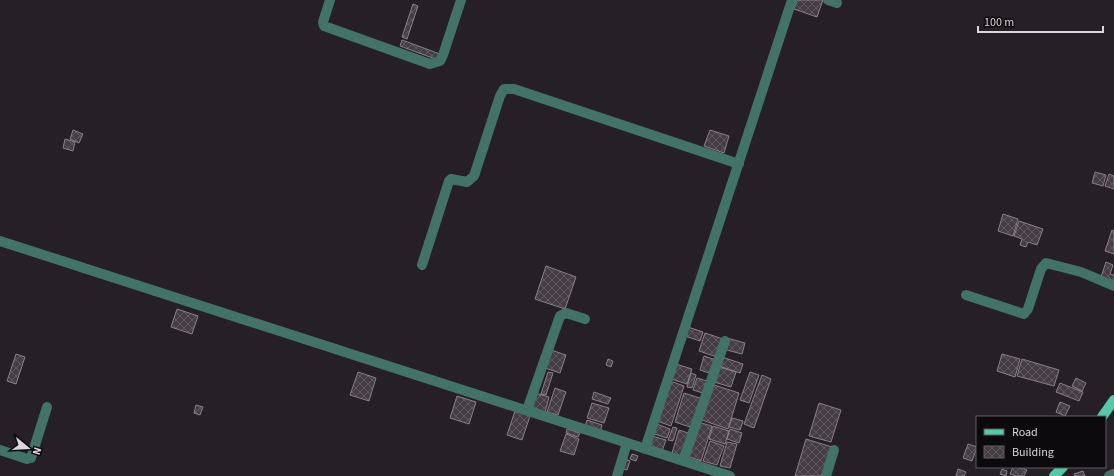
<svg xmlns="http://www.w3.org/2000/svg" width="1114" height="476" viewBox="0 0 1114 476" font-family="'Source Sans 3',sans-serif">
<defs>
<pattern id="building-cross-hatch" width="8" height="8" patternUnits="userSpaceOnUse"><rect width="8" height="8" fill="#453d43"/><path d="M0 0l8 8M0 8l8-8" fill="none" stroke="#5f585e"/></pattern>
</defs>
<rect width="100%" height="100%" fill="#261f25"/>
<path fill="url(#building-cross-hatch)" stroke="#898087" d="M797 0H823L817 17 794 9Z
M413 4 418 6 407 39 402 37Z
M402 40 440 54 438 60 400 46Z
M73 130 83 134 79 143 70 139Z
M710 130 729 136 724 153 704 146Z
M65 139 75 142 73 151 63 148Z
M1095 172 1106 175 1103 186 1092 183Z
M1109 174 1114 176V189L1105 186Z
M1003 214 1018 219 1013 236 998 231Z
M1019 221 1043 229 1037 245 1028 242 1026 247 1020 245 1022 239 1014 236Z
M1112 230 1114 231V254L1105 251Z
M1106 262 1113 265 1110 274 1114 275V281L1101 277Z
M546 266 576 277 565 309 535 299Z
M177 309 198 316 192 334 171 327Z
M688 327 703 332 700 341 685 336Z
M705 333 723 339 717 357 699 351Z
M727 338 745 343 742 354 723 349Z
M551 350 566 355 560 373 545 368Z
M16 354 25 357 16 384 7 381Z
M1002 354 1020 359 1015 377 997 371Z
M704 356 716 360 712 374 700 370Z
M722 357 743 364 740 373 719 366Z
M608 359 613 361 611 367 606 365Z
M1022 359 1059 370 1054 386 1017 376Z
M676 364 692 369 687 384 671 379Z
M719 367 736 372 731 387 714 382Z
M358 372 376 378 369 401 350 395Z
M548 372 553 373 546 395 541 394Z
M750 372 759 375 749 403 740 400Z
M691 373 696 375 692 388 687 387Z
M762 375 771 379 754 428 744 424Z
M697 378 707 381 703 393 693 390Z
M1076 378 1086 383 1082 391 1072 386Z
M670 381 684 386 671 426 657 421Z
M1060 383 1083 392 1079 401 1056 392Z
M711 384 739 393 728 429 699 419Z
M555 388 566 392 558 415 547 412Z
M594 392 611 398 608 404 592 399Z
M535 393 549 397 545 412 531 407Z
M684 393 703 399 693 428 675 422Z
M457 396 476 402 469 424 450 418Z
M1060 402 1070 406 1065 416 1056 412Z
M592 403 609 408 604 423 587 418Z
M819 403 841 410 831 442 809 436Z
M196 405 203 407 200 415 194 413Z
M515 411 530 416 522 440 507 435Z
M732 418 743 421 740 430 729 427Z
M587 420 602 425 600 432 585 427Z
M698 422 712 426 701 461 687 456Z
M654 423 670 429 667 438 651 433Z
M713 426 729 431 725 444 709 439Z
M673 427 677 428 673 441 668 440Z
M567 429 580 433 578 437 566 433Z
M730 429 742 433 739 443 727 439Z
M679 430 691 434 684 457 672 453Z
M566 434 579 439 574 455 560 451Z
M652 436 666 440 662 451 649 447Z
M806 439 832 447 823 476H795Z
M710 441 724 446 717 465 703 461Z
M727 442 737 444 730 468 720 466Z
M968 444 977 447 972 461 963 458Z
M632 454 638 456 636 461 630 459Z
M623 458 630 461 627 470 620 468Z
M1013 467H1019L1027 470 1024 476H1016L1010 474Z
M958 469 966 472 964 476H956Z
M1002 469 1007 471 1006 476 1000 474Z
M1083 471 1085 476H1075L1074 474Z"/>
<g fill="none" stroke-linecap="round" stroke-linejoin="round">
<path stroke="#417466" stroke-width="10" d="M330 0 323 22 324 26 430 64 440 61 443 55 461 0
M828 0 837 3
M0 241 730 476
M422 265 449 181 451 179 467 182 474 176 500 96 504 89H514L739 164
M966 295 1024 314 1028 309 1041 269 1046 263 1081 272 1114 286
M527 410 560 316 566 313 585 319
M645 449 792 0
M0 450 27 459 31 458 47 407
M683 461 725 341
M617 476 627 443
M826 476 834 450
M1109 476 1114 474"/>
<path stroke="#54c8ab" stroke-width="10" d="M1102 417 1114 400
M1054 476 1063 467"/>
</g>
<rect x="976" y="416" width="130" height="52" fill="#0d0a0d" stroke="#5f5c5f"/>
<rect x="984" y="429" width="20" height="6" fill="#54c8ab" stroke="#5f5c5f"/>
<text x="1012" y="436" font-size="12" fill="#dbd6da">Road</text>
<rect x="984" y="446" width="20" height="12" fill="url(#building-cross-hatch)" stroke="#5f5c5f"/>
<text x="1012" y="456" font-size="12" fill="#dbd6da">Building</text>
<g transform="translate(28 448) rotate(108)" stroke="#0d0a0d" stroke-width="3" paint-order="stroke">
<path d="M0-3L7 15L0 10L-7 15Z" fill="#dbd6da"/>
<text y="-6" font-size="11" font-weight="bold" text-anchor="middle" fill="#dbd6da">N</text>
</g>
<path d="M978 26v6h125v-6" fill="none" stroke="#dbd6da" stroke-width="2"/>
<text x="984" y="26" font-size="12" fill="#dbd6da" stroke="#0d0a0d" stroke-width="3" paint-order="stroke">100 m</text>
</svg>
